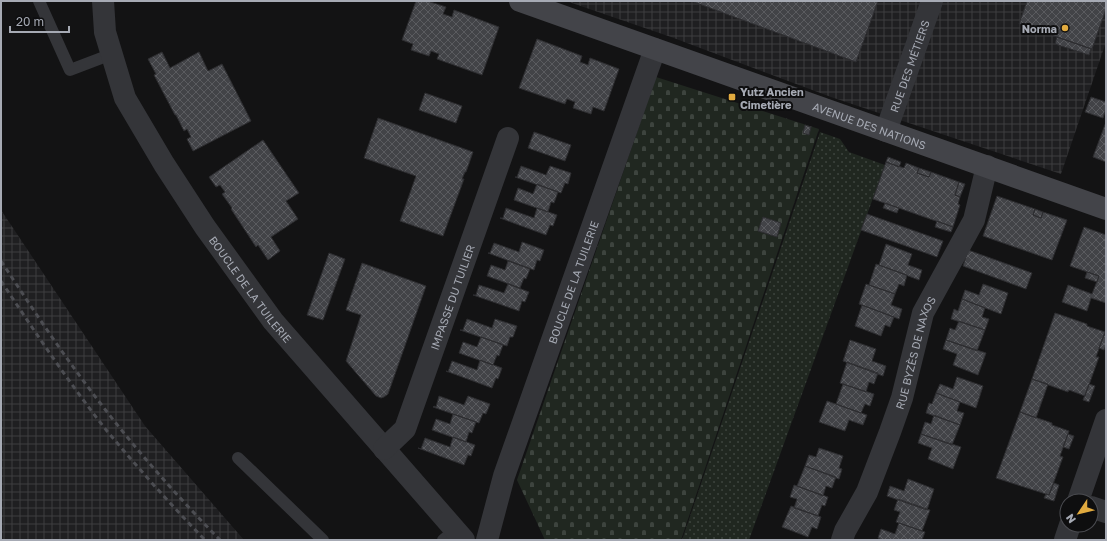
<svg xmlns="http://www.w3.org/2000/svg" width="1107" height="541" viewBox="0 0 1107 541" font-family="'Golos Text',sans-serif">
<defs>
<pattern id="industrial-grid" width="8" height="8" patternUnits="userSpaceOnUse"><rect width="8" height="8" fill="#1f1f21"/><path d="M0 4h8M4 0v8" fill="none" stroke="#3d3d3f"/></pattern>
<pattern id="green-dots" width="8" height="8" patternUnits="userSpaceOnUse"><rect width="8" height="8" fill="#202720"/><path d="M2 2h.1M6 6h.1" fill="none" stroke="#3d443e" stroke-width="1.8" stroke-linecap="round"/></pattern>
<pattern id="cemetery-stones" width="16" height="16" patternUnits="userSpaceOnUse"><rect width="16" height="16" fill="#202720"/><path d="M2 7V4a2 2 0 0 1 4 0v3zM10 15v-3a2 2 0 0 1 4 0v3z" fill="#3d443e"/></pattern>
<pattern id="building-cross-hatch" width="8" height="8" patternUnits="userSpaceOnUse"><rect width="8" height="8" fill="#424347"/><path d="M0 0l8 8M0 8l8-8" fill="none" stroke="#5a5b5f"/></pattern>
</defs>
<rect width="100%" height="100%" fill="#131314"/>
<path fill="url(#industrial-grid)" d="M566 1H1106V42L1061 174 831 97 671 37Z
M1 210 145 426 244 540H1Z"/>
<path fill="url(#green-dots)" d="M820 132 840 139 849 152 885 165 749 540H682Z"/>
<path fill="url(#cemetery-stones)" d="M656 77 819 129 681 540H545L517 480Z"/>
<path fill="url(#building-cross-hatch)" stroke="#2d2d30" d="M416 1H427L446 7 443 14 452 17 454 10 499 27 482 75 437 59 439 54 431 51 429 56 411 50 413 44 402 40Z
M691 1H878L856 62Z
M1027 1H1106V9L1092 49 1019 24Z
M1057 37 1091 49 1089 55 1055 44Z
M537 39 582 56 580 62 588 65 590 58 619 69 604 111 593 107 591 114 573 108 575 102 567 99 565 104 519 88Z
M162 52 170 68 199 52 208 71 222 64 251 121 193 151 187 139 191 137 187 129 184 131 176 115H175L154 75 156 74 148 59Z
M425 93 462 106 456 123 419 110Z
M1091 97 1106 102V108L1103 118 1085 112Z
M378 118 473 152 466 172H465L462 179H464L443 236 400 221 416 176 364 158Z
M1106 122V162L1093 157Z
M805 125 811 127 809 135 803 133Z
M534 132 571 145 565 161 528 148Z
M263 140 299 193 286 201 298 219 271 237 280 251 268 260 258 245 256 247 231 209 232 208 222 194 225 192 220 185 216 187 209 177Z
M888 157 901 162 899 167 886 162Z
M886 162 904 168 906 163 919 168 917 173 929 177 931 172 959 182 955 195 960 197 958 204 960 205 953 227 873 199Z
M521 166 546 175 550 166 571 173 568 184 565 183 561 193 515 177H517Z
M919 168 931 172 929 177 917 173Z
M959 182 965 184 960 197 955 195Z
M537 184 558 192 554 203 551 202 548 212 514 200 518 188 533 194Z
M997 196 1035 209 1033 215 1041 218 1043 212 1067 220 1052 260 983 236Z
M885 203 899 208 897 213 883 208Z
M506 208 534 218 537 208 557 215 553 226 550 225 546 235 500 218H503Z
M1035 209 1043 212 1041 218 1033 215Z
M867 214 943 241 937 257 861 230Z
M763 217 781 223 777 237 758 231Z
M937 221 953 227 951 232 935 227Z
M1084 227 1106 235V303L1091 298 1087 311 1062 302 1068 285 1092 294 1099 276 1070 266Z
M522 242 544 250 540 261 537 260 534 270 488 253H490L494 243 519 252Z
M886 244 912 254 908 265 922 270 919 280 879 265Z
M968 250 1032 273 1026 289 963 266Z
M329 253 345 259 323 320 307 315Z
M508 261 530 269 526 279 524 278 520 288 487 276 491 265 505 270Z
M362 263 426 286 388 394 384 397 381 398 376 396 346 361 361 315 346 310Z
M876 264 907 275 904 286 899 284 895 294 869 285Z
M1087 272 1099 276 1097 282 1085 278Z
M508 284 529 292 525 302 522 301 519 311 473 295H476L479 285 504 293Z
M866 284 895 294 891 305 902 309 899 319 859 304Z
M983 284 1008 293 1001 314 962 299 965 290 979 295Z
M962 299 985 308 982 317 989 319 985 330 951 319 954 309 958 311Z
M862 305 894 317 890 327 885 325 881 336 855 326Z
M1055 313 1087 324V326L1105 332 1096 357H1099L1085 396 1069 390 1068 392 1032 379Z
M467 319 492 328 495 319 517 326 513 337H510L507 346 460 330H463Z
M959 321 985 330 977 351 946 340 950 328 955 330Z
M1104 335 1106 336V345L1104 350 1099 348Z
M481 337 503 345 499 356 497 355 493 365 459 353 463 342 477 347Z
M850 340 876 349 872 361 886 366 883 376 843 361Z
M946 340 986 353 978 375 953 365 957 354 943 349Z
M480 360 502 368 498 379 496 378 492 388 446 371 448 372 452 361 477 370Z
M847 362 878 373 874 384 869 382 866 392 840 383Z
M957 377 983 386 976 408 936 393 940 384 953 389Z
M1032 379 1048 384 1036 418 1020 412Z
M843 384 874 394 870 406 865 404 861 413 836 404Z
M1089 384 1095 386 1089 402 1083 400Z
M936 393 960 402 957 411 964 413 960 425 926 413 929 403 932 404Z
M439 396 464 405 468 396 490 404 486 414 483 413 479 423 433 407 434 406 436 407Z
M827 401 867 415 863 425 849 420 845 431 819 422Z
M1020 412 1052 423V425L1069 431 1060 456 1063 457 1049 495 996 478Z
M453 414 476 422 472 433 469 432 466 442 432 430 436 419 450 424Z
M934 415 960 425 952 445 921 434 925 422 931 424Z
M921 434 961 447 953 469 928 459 932 448 918 443Z
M1068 434 1074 436 1069 449 1063 447Z
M453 437 475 445 471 456 468 455 464 465 418 448 421 449 425 438 450 447Z
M819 448 843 456 839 468 842 469 839 479 805 466 809 455 816 457Z
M805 466 836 477 832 488 826 486 823 496 797 486Z
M908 479 934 489 927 510 887 496 890 486 904 491Z
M1054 483 1059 485 1054 501 1044 498 1046 494 1049 495Z
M794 485 828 497 825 506 822 505 818 516 794 508 797 499 790 497Z
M898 499 930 510 922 531 896 522 900 512 894 510Z
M791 506 821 517 817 529 812 527 808 537 782 527Z
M899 523 925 532 922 540H882L878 538 881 529 895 534Z"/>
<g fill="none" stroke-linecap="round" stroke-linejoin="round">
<path stroke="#343539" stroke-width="12" d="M39 1 70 70 112 54
M238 458 323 540
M443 540 455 530"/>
<g stroke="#343539" stroke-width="22">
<path id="s1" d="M103 1 105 32 125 98 164 164 205 227 273 321 464 540"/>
<path id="s2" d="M886 131 932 1"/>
<path id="s3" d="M384 449 405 429 508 138"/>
<path d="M1078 501 1106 420"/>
<path d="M1091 507 1106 512"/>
<path id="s4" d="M487 540 504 476 655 49"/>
<path id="s5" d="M842 540 845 531 867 492 890 432 902 398 923 313 974 220 987 166"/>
<path d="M1065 540 1070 525"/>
</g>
<path stroke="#434449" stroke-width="22" id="s6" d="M520 1 1106 209"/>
<path stroke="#4c4d52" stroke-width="3" stroke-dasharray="5 4" stroke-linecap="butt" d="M1 261C30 305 59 349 91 391 130 443 174 493 220 540
M1 281C35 332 69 383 107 431 138 468 171 505 205 540"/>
</g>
<g fill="#e1aa3f" stroke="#0e0e0f" stroke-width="1.5">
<circle cx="1065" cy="28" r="4"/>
<rect x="728" y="93" width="8" height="8" rx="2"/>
</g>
<g text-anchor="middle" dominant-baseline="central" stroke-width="4" stroke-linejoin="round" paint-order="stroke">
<g font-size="11" font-weight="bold" fill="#a6aab4" stroke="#0e0e0f" text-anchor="end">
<text x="1057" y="28">Norma</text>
<text x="740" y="91" text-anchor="start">Yutz Ancien<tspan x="740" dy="13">Cimetière</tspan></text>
</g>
<g font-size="11" fill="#a6aab4" stroke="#0e0e0f">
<text stroke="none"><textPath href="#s2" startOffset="69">RUE DES MÉTIERS</textPath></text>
<text stroke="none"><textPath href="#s6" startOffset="371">AVENUE DES NATIONS</textPath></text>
<text stroke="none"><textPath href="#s4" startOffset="272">BOUCLE DE LA TUILERIE</textPath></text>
<text stroke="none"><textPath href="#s1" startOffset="329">BOUCLE DE LA TUILERIE</textPath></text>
<text stroke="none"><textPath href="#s3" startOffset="169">IMPASSE DU TUILIER</textPath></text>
<text stroke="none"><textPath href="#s5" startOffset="202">RUE BYZÈS DE NAXOS</textPath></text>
</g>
</g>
<rect width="1107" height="541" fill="none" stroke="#a6aab4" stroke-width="4"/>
<g transform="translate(1079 513) rotate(235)"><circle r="19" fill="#0e0e0f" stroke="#4b4c51"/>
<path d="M0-3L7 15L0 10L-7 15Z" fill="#e1aa3f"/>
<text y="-6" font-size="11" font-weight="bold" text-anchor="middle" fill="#a6aab4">N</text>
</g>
<path d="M10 26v6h59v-6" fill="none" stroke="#a6aab4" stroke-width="2"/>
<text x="16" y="26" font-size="12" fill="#a6aab4" stroke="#0e0e0f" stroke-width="3" paint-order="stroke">20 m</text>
</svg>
